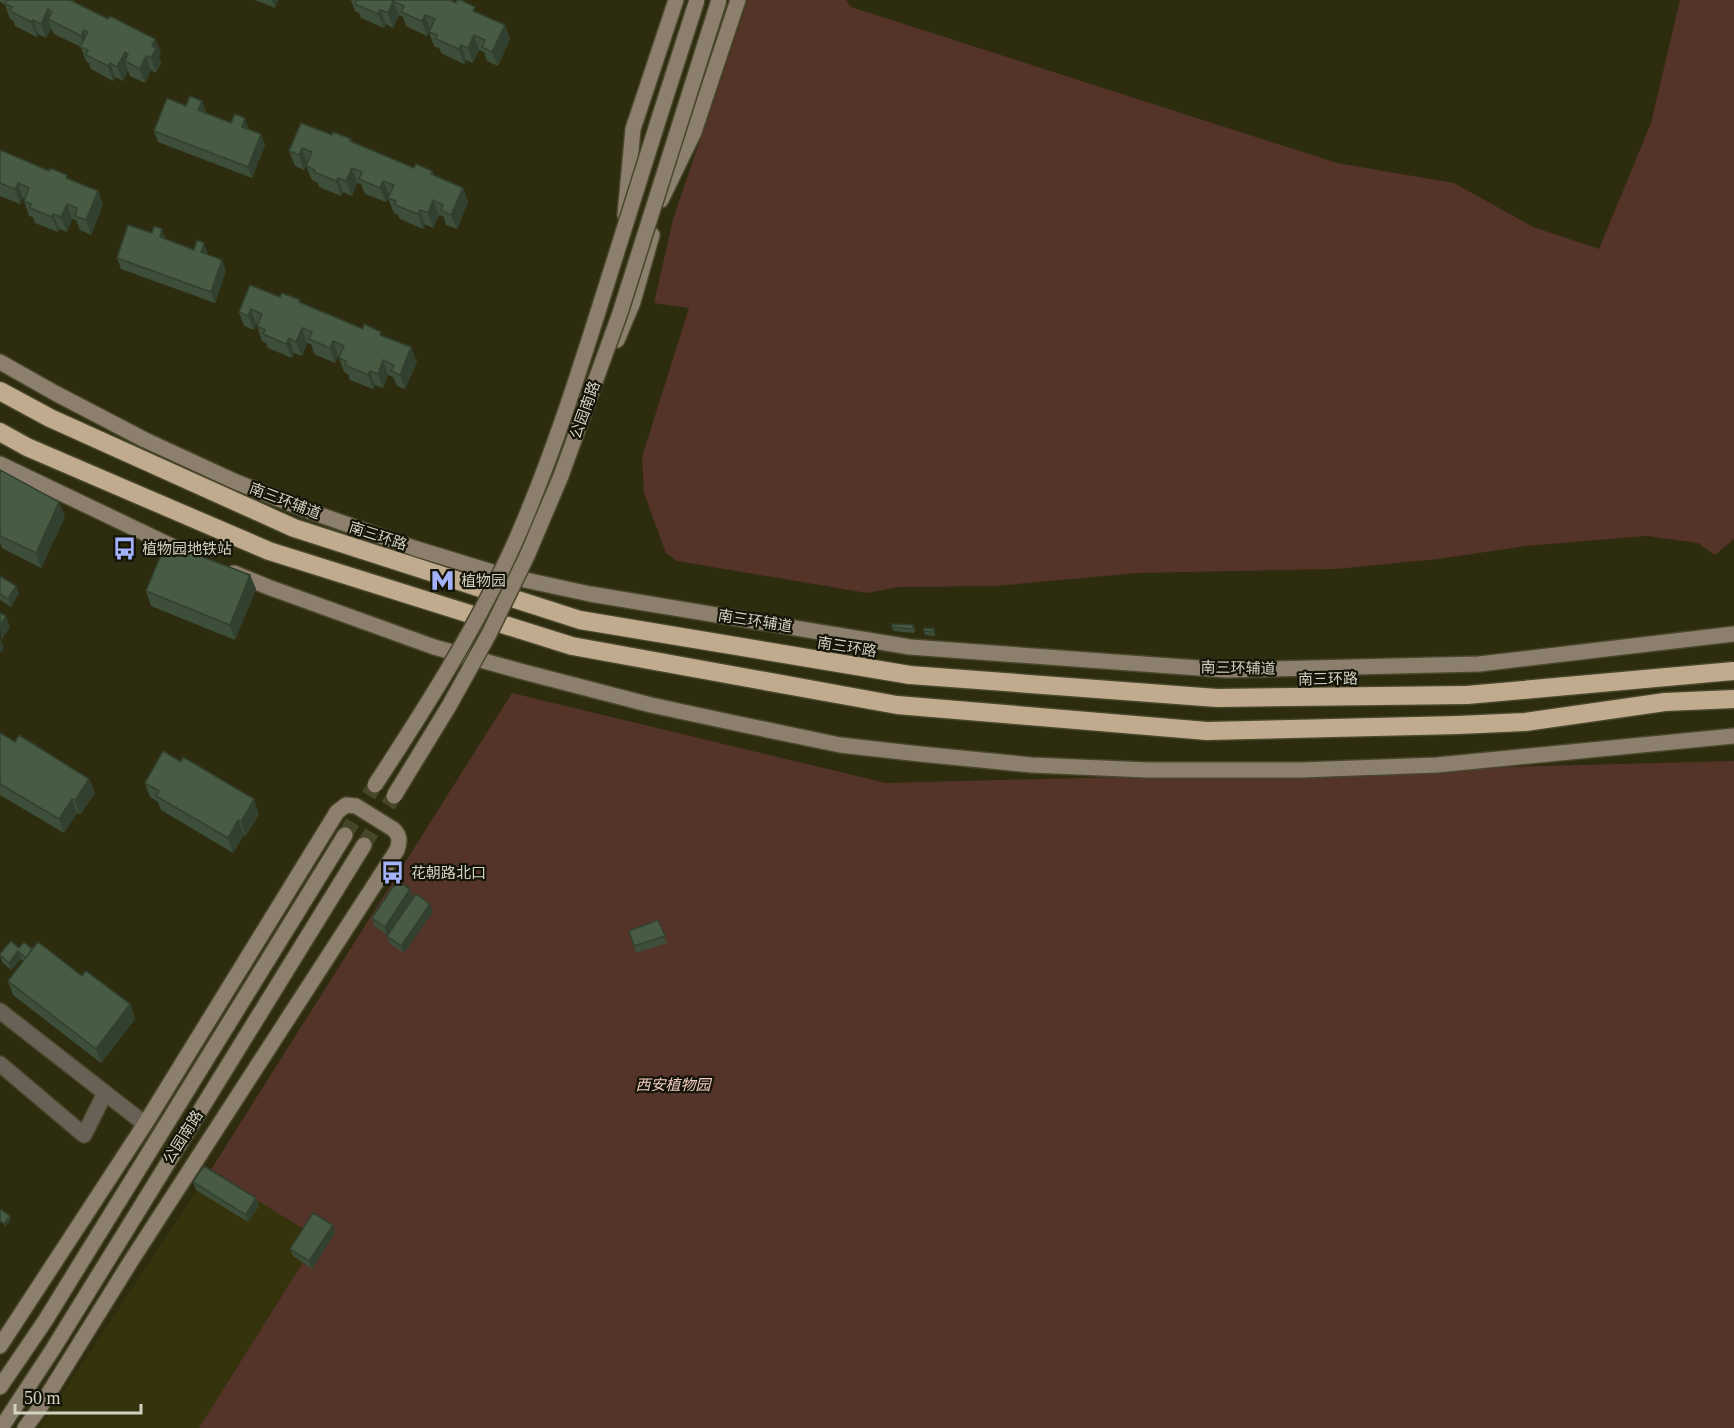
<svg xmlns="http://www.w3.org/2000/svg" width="1734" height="1428" viewBox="0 0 1734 1428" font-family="'Times New Roman','Noto Sans SC',serif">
<rect width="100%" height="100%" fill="#2e2c0f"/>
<path fill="#35330c" d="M210 1171 318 1237 199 1428H40Z"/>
<path fill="#543328" d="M748 0H846L851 7 1337 163 1454 183 1533 227 1599 249 1651 123 1680 0H1734V539L1715 555 1698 543 1647 536 1526 546 1438 559 1336 569 1138 573 995 586 899 587 867 593 677 561 666 553 644 493 642 457 689 308 654 303 673 219Z
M512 693 886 783 1734 761V1428H199L318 1238 210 1171Z"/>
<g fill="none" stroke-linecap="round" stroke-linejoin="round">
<path stroke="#47452a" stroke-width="15" stroke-dasharray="15 8" stroke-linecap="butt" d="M345 835 375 785
M364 845 394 796"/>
<defs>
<path id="street" d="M0 1011 145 1124
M0 1064 84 1135 105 1093"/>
<path id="secondary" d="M661 200 694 132 738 0
M625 215 633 129 676 0
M617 340 633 302 652 235
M0 362 55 393 145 440 234 481 306 510 414 548 502 575 590 594 910 647 1226 670 1479 664 1734 634
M0 464 184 552
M234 573 268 587 434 647 520 671 651 705 744 725 840 745 920 754 1032 765 1148 770H1301L1437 765 1734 736
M0 1346 145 1124 337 812 346 805 356 806 393 829C400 835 400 841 397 850L131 1261 39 1409 25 1428
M0 1387 45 1321 345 835
M1 1428 53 1349 364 845"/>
<path id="highway" d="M0 391 50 418 294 528 580 620 910 675 1217 698 1467 695
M0 432 27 447 269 551 572 646 897 705 1207 731 1458 725 1525 722 1665 702 1734 699"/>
</defs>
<use href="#street" stroke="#48472b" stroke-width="18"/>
<use href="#secondary" stroke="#48472b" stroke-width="18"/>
<use href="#highway" stroke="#48472b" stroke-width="21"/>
<use href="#street" stroke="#6a6156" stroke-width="15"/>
<use href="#secondary" stroke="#8d7f6d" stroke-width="15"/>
<use href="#highway" stroke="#c1ab8f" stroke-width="18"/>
<defs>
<path id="secondary-bridge" d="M375 785C426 707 477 627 515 542 553 456 581 366 609 277 638 185 667 92 697 0
M394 796 449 706 489 634 527 556 561 476 620 313 719 0"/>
<path id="highway-bridge" d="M1467 695 1734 671"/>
</defs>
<use href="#secondary-bridge" stroke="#48472b" stroke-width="18" stroke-linecap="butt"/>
<use href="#highway-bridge" stroke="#48472b" stroke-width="21" stroke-linecap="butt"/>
<use href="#secondary-bridge" stroke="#8d7f6d" stroke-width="15"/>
<use href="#highway-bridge" stroke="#c1ab8f" stroke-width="18"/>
</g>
<path fill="#3d4f3a" d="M0 0H73L74 2 161 53 159 57 161 63 156 73 151 70 145 83 130 76 128 71 123 81 115 77 113 81 91 69 89 63 86 61 81 47 54 34 51 28 46 38 38 34 37 37 15 26 13 20 10 19 5 5 0 2Z
M255 0H278L275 8Z
M351 0H450L505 25 510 39 498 66 487 61 484 52 479 50 473 63 466 60 464 64 441 53 440 49 434 46 429 32 427 36 406 26 403 17 399 15 393 28 386 24 384 28 361 18 359 13 355 11Z
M202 101 206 112 205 113 249 129 265 145 252 178 158 142 154 131 186 106Z
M332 135 351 139 352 142 414 168 432 171 434 176 463 188 468 202 457 229 446 225 444 217 439 215 433 228 425 224 423 229 400 219 398 215 394 213 388 198 389 196 386 202 365 194 361 184 357 183 352 196 343 192 341 196 319 187 318 183 312 180 306 166 308 163 304 170 295 166 289 151Z
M0 150 98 191 103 205 91 235 80 230 76 220 72 219 67 232 59 229 58 232 35 223 33 217 29 216 24 201 25 198H23L20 204 0 196Z
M166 240 208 254V255L226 271 215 303 121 269 117 258Z
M280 297 301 303 363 329 383 336 417 362 405 389 397 386 393 377 388 375 383 388 375 385 373 389 350 380 348 374 344 372 339 358 340 356H338L335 363 314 354 311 344 307 343 302 356 294 353 292 358 268 348 266 343 262 341 257 326 258 325 256 324 254 330 244 326 239 312Z
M0 470 65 517 41 568 2 548 0 543Z
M250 575 256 589 235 640 151 606 146 591Z
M0 576 16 586 19 593 11 607 0 600Z
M913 625 915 629 914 633 894 631 892 627Z
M934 629 935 636 925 635 924 631Z
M0 733 15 742 89 779 95 793 80 815 77 813 64 833 0 795Z
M145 783 259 814 246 836 244 835 233 853 161 810 158 802 150 797Z
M413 897 387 935 374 926 372 918Z
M433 912 404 953 390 944 387 936Z
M658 920 667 943 636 953 629 931Z
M19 948 32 949 82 976 130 1004 135 1019 101 1063 13 995 8 981 23 961 21 959 11 970 2 962 0 954Z
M193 1182 256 1198 259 1206 248 1222 196 1190Z
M333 1225 335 1233 312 1269 293 1256 290 1249Z"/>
<path fill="#32402f" d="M272 0H278L275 8Z
M393 1 399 15 393 28 388 13Z
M48 9 52 21 48 19 51 28 46 38 41 24Z
M380 10 386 24 384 28 378 14Z
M425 15 430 29 427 36 422 21Z
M33 20 38 34 37 37 31 22Z
M505 25 510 39 498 66 492 52Z
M84 30 89 45 86 50 81 36Z
M474 35 479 50 473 63 468 48Z
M155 39 161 53 159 57 161 63 156 73 151 58 152 46Z
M461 45 466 60 464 64 459 49Z
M125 52 129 63 125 61 128 71 123 81 117 67Z
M146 56 151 70 145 83 140 69Z
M110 63 115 77 113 81 108 66Z
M202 101 206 112 202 121 198 110Z
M245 118 249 129 242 127Z
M261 134 265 145 252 178 248 167Z
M302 148 307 163 304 170 299 155Z
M352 168 357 183 352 196 346 181Z
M338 178 343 192 341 196 336 181Z
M383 181 389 195 386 202 380 188Z
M18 183 23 198 20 204 15 189Z
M463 188 468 202 457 229 451 215Z
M98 191 103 205 91 235 86 220Z
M433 200 439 215 433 228 428 213Z
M67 204 72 219 67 232 61 217Z
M420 210 425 224 423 229 418 214Z
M53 214 59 229 58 232 52 217Z
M162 229 166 240 160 237Z
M204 243 208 254 205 263 201 252Z
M222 260 226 271 215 303 211 292Z
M251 309 256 324 254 330 248 316Z
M302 328 307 343 302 356 296 342Z
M289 338 294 353 292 358 286 344Z
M333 341 338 356 335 363 330 348Z
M411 347 417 362 405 389 400 375Z
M383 360 388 375 383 388 378 374Z
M370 371 375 385 373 389 368 375Z
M59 502 65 517 41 568 36 553Z
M250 575 256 589 235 640 230 625Z
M16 586 19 593 11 607 8 599Z
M6 616 10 627 1 641 0 625Z
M1 640 4 648 0 653V642Z
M89 779 95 793 80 815 75 800Z
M72 799 77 813 64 833 59 819Z
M254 799 259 814 246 836 241 822Z
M238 820 244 835 233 853 228 838Z
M410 889 413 897 387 935 385 927Z
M430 904 433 912 404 953 401 946Z
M18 951 21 959 11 970 9 963Z
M130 1004 135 1019 101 1063 96 1049Z
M256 1198 259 1206 248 1222 246 1215Z
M10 1216 11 1220 5 1227 4 1224Z
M333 1225 335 1233 312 1269 309 1261Z"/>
<path fill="#475c43" stroke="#32402f" stroke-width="1.5" d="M7 0H70L108 19 110 16 155 39 152 46 156 48 151 58 146 56 140 69 125 61 128 54 125 52 117 67 110 63 108 66 86 55 88 50 80 47 88 32 84 30 81 36 48 19 52 12 48 9 41 24 33 20 31 22 10 11 12 7 5 4Z
M356 0H450L456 3 457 0H461L475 7 473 11 505 25 492 52 482 47 485 40 474 35 468 48 461 45 459 49 436 39 437 35 429 32 435 19 425 15 422 21 401 12 404 6 393 1 388 13 380 10 378 14 355 4Z
M190 96 202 101 198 110 231 123 235 114 245 118 242 127 261 134 248 167 154 131 167 98 186 106Z
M301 123 332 135 333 132 351 139 350 141 414 168 416 164 432 171 431 174 463 188 451 215 441 210 443 205 433 200 428 213 420 210 418 214 395 205 396 201 388 198 394 185 383 181 380 188 359 179 362 172 352 168 346 181 338 178 336 181 314 172 315 170 306 166 312 152 302 148 299 155 289 151Z
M0 150 49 171 50 168 67 175 66 178 98 191 86 220 75 216 77 208 67 204 61 217 53 214 52 217 30 208 31 204 24 201 29 188 18 183 15 189 0 183Z
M128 225 152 233 154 226 162 229 160 237 194 250 197 240 204 243 201 252 222 260 211 292 117 258Z
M250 285 280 297 282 293 300 300 299 302 363 329 364 324 381 332 380 335 411 347 400 375 391 371 394 365 383 360 378 374 370 371 368 375 345 365 346 361 339 358 344 346 333 341 330 348 309 339 312 332 302 328 296 342 289 338 286 344 263 334 265 330 257 326 262 314 251 309 248 316 239 312Z
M0 470 59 502 36 553 0 536Z
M166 543 250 575 230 625 146 591Z
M0 576 16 586 8 599 0 594Z
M0 613 6 616 0 625Z
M892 624 913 625V629L892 627Z
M924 628 934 629V632L924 631Z
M0 733 15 742 19 735 89 779 75 800 72 799 59 819 0 784Z
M163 751 181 762 183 757 254 799 241 822 238 820 228 838 156 796 159 791 145 783Z
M397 881 410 889 385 927 372 918Z
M416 894 430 904 401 946 387 936Z
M658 920 665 936 634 946 629 931Z
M11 941 19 948 24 942 32 949 26 958 18 951 9 963 0 955V954Z
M38 942 82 976 86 971 130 1004 96 1049 8 981Z
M204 1166 256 1198 246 1215 193 1182Z
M0 1209 10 1216 4 1224 0 1221Z
M313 1213 333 1225 309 1261 290 1249Z"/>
<defs>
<symbol id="bus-bare" viewBox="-9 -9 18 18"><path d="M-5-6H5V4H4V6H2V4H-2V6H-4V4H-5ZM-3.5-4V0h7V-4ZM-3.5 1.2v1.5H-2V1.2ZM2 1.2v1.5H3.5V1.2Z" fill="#a4b2fc" stroke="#151408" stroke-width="2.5" paint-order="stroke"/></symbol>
<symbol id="metro-bare" viewBox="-9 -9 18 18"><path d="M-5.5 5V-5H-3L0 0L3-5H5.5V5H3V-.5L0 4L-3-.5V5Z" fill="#a4b2fc" stroke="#151408" stroke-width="2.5" paint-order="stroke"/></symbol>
</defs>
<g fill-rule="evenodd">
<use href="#bus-bare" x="108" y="532" width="33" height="33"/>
<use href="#metro-bare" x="426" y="564" width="33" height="33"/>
<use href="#bus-bare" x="376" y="856" width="33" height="33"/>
</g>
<g text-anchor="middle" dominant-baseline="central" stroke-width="4.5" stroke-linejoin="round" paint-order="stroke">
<g font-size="15" fill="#d2d2c1" stroke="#151408">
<text transform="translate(585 410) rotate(-70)">公园南路</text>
<text transform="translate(285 501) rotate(21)">南三环辅道</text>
<text transform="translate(378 536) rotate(18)">南三环路</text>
<text transform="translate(755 621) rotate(9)">南三环辅道</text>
<text transform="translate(847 647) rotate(9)">南三环路</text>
<text transform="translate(1238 668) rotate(1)">南三环辅道</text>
<text transform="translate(1328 679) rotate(-1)">南三环路</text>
<text transform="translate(183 1137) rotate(-58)">公园南路</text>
</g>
<g font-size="15" fill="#d2d2c1" stroke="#151408" text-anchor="start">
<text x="142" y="549">植物园地铁站</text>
<text x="461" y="581">植物园</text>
<text x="411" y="873">花朝路北口</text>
</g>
<g font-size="15" font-style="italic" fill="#f3cdc1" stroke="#151408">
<text x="673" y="1085">西安植物园</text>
</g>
</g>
<path d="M15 1404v9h126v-9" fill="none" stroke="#d2d2c1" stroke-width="3"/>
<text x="24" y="1404" font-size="18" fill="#d2d2c1" stroke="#151408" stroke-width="4.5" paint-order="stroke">50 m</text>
</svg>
